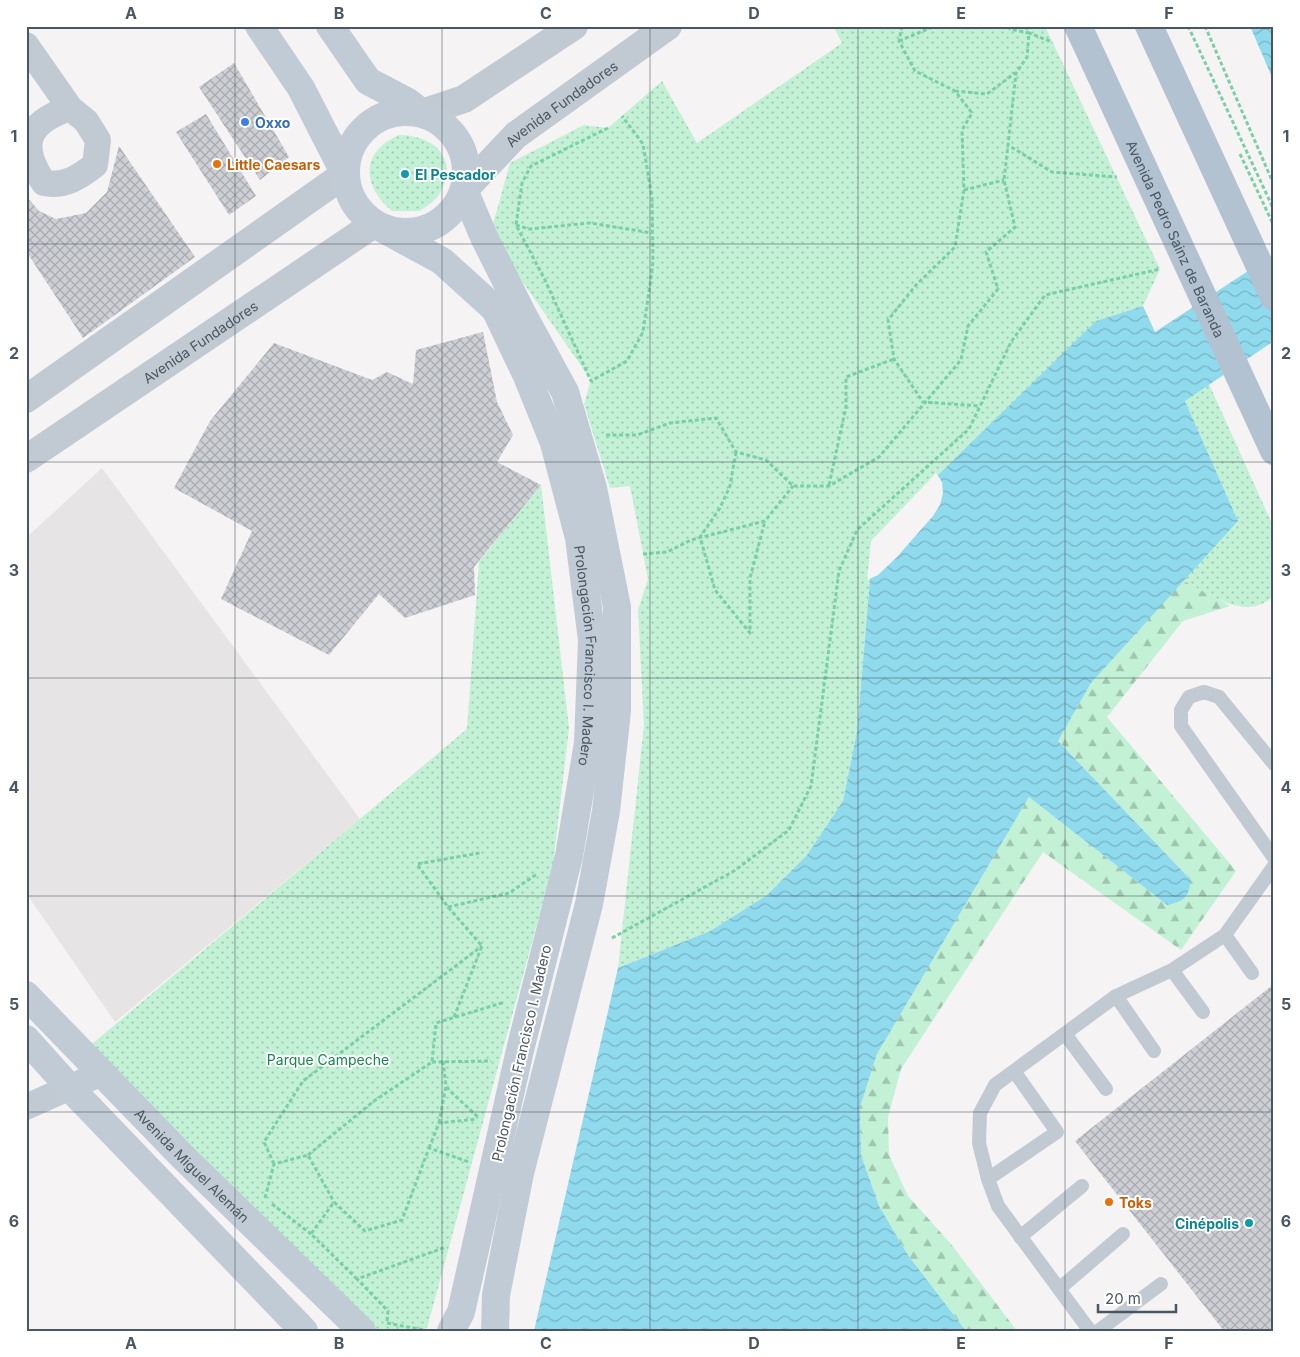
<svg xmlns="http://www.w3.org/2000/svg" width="1300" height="1357" viewBox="0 0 1300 1357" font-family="Inter,sans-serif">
<defs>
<pattern id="forest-firs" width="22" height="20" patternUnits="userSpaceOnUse" patternTransform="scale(1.25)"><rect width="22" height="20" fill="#c3f1d5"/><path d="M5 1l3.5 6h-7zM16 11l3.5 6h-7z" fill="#a0c6b0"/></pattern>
<pattern id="park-dots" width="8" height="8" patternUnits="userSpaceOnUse" patternTransform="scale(1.25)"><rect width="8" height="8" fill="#c3f1d5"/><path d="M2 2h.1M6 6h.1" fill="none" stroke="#a0c6b0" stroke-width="1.8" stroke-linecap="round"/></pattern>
<pattern id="water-waves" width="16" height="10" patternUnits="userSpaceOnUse" patternTransform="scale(1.25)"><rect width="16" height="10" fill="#90daee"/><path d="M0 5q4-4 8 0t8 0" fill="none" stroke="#78b4c4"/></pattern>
<pattern id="building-cross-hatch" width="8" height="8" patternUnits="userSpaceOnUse" patternTransform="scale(1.25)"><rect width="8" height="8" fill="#cdcfd5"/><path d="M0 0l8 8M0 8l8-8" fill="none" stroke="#a8abb0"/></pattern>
</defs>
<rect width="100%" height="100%" fill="#f5f3f3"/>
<path fill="#e6e4e5" d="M102 468 360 819 115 1022 26 893V538Z"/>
<path fill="url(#forest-firs)" d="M1183 580 1230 606 1183 621 1107 717 1236 871 1181 950 1043 852 901 1069 888 1117 889 1155 908 1196 951 1244 1017 1331H966L908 1255 879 1206 861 1155 860 1107 877 1054 1029 797 1167 905 1191 880 1058 741 1091 683Z"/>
<path fill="url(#park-dots)" d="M833 26H1045L1160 269 1143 306 1096 321 873 542 857 732 843 801 807 855 767 895 710 931 618 968 644 725 638 610 648 579 630 486 610 488 584 404 591 380 490 235 510 163 584 125 608 128 662 81 697 143 842 43Z
M399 135C433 135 460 158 440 193 436 200 427 206 420 211H392C362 186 360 152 399 135Z
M1209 384 1274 528V596C1245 622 1210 595 1183 580L1238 521 1185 401Z
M541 485 569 728 553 865 427 1328 417 1331H366L86 1049 467 729 479 562Z"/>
<path fill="url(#water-waves)" d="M1250 26H1274V82Z
M1274 254V341L1185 401 1238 521 1091 683 1058 741 1191 880C1188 898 1185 901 1167 905L1029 797 877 1054 860 1107 861 1155 879 1206 908 1255 966 1331H534L618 968 710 931 767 895 807 855 843 801 857 732 873 543 938 475 1096 321 1143 306 1155 332Z"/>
<path fill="#f5f3f3" d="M936 473 942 482 943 493 940 505 933 516 897 557 878 575 867 580 871 541Z"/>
<path fill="url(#building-cross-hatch)" d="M234 63 289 157 260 180 199 87Z
M206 114 256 196 229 215 176 132Z
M119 146 195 257 83 338 26 251V196L39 211 56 219 86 213 107 192Z
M483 332 497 402 513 435 497 462 541 485 474 567 475 595 405 618 379 594 329 655 221 599 252 531 174 488 210 421 274 343 372 380 387 372 413 384 416 350Z
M1274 984V1331H1224L1075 1141Z"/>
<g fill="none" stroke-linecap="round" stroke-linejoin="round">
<path stroke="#7ad0a6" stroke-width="3" stroke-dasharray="4 2.5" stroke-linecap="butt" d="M902 26 899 41 915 71 955 91 972 113 962 130 964 190 955 247 916 285 888 320 894 359 923 402 980 406
M1008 26 1010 29 1029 33 1027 57 1016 73 1008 145 1052 172 1117 177
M1026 26 1029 33 1052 42
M1188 26 1274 210
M1205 26 1274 185
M899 41 935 26
M955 91 987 94 1015 73
M608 128 531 166 522 183 516 225 545 280 591 381 627 361 643 332 650 285 653 261 652 198 643 144 622 116
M1240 154 1274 226
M964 190 1004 180
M516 225 529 229 590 223 652 233
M606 435H637L670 423 716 418 736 452 766 460 793 486H829L879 457 961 360 968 326 998 289 986 252 1015 227 1004 180 1008 145
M736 452 730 486 720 508 700 537 715 590 750 633V578L765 521
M829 485 846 407V377L894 359
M643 554 667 552 691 540 765 521 793 486
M448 907 509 893 537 874
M612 938 734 871 789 830 811 786 839 571 857 530 969 429 1011 342 1045 295 1160 269
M454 1017 482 946 448 907 417 864 480 853
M443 1061 446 1085 449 1090 478 1117
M432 1062 491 1061
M439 1123 446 1086
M429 1148 439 1123 477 1119
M308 1155 374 1101 432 1062 436 1023 505 1002
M274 1164 264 1142 303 1081 482 946
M265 1198 274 1164 308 1155 334 1202
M272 1204 311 1234
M357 1279 311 1234 334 1202 365 1231 402 1220 429 1148 469 1162
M387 1321 388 1311 357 1279 446 1247
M387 1323 424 1330"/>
<path stroke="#c1cad2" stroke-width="14" d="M1274 764 1219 697 1204 692 1189 697 1181 710V726L1274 858
M1225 935 1252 973
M1172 970 1203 1012
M1116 996 1154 1051
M1065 1034 1106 1089
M988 1179 1057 1132 1014 1071
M1020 1237 1082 1186
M1059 1289 1123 1234
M1090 1331 998 1206 988 1179 979 1143 980 1113 995 1085 1116 996 1172 970 1225 935 1274 866
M1098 1331 1161 1284"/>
<path stroke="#c1cad2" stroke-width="26" d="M26 45 70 108 86 121 98 140 95 165C79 177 65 187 44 183 18 144 27 123 70 108
M26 1107 102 1073"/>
<g stroke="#c1cad2" stroke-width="28">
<path d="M422 113 464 99 574 26"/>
<path id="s1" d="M464 190 516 135 668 26"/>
<path d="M26 399 345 174"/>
<path id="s2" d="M26 459 374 224"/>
</g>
<g stroke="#c1cbd6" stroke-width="28">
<path d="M259 26 301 88 345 174"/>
<path d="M330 26 368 81 408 102 422 113"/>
<circle cx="406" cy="172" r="60"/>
<path d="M464 190 484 237 523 315 565 392 593 488 617 607V711L606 811 589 904 520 1173 496 1295 495 1331"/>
<path id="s3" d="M374 224 442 261 495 309 527 376 554 443 579 538 592 640 588 743 569 856 520 1050 461 1312 451 1331"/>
<path id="s4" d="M26 995 183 1157 362 1331"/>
<path d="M26 1039 70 1088 304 1331"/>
</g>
<g stroke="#b3c2d1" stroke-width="28">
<path id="s5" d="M1078 26 1274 451"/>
<path d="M1149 26 1274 297"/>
</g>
</g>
<path fill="none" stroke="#4a5661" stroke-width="1" stroke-opacity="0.55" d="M235 26V1331M442 26V1331M650 26V1331M858 26V1331M1065 26V1331M26 244H1274M26 462H1274M26 678H1274M26 896H1274M26 1112H1274"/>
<circle fill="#3f7fe0" stroke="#fff" stroke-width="2" cx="245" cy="122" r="5"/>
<g fill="#e8710a" stroke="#fff" stroke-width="2">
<circle cx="217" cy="164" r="5"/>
<circle cx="1109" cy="1202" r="5"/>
</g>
<g fill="#0f9aa8" stroke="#fff" stroke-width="2">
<circle cx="405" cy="174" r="5"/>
<circle cx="1249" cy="1223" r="5"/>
</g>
<g text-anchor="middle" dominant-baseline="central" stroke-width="4" stroke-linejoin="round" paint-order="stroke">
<g font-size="14" fill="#4a5661" stroke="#fff">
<text stroke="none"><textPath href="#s1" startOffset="131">Avenida Fundadores</textPath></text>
<text stroke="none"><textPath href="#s5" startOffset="234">Avenida Pedro Sainz de Baranda</textPath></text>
<text stroke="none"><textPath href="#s2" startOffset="210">Avenida Fundadores</textPath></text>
<text stroke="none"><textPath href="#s3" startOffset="512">Prolongación Francisco I. Madero</textPath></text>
<text transform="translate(521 1053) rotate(-77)">Prolongación Francisco I. Madero</text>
<text stroke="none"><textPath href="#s4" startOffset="238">Avenida Miguel Alemán</textPath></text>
</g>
<g font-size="14" font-weight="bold" fill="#366cbe" stroke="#fff" text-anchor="start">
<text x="255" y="122">Oxxo</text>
</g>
<g font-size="14" font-weight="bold" fill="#c56008" stroke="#fff" text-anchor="start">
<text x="227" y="164">Little Caesars</text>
<text x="1119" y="1202">Toks</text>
</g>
<g font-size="14" font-weight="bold" fill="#0d838f" stroke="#fff" text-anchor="start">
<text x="415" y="174">El Pescador</text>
<text x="1239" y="1223" text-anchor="end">Cinépolis</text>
</g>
<g font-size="14" fill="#17864f" stroke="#fff">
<text x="328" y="1059">Parque Campeche</text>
</g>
</g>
<rect width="1300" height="1357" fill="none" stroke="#ffffff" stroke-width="55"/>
<path d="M1098 1304v8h78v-8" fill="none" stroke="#4a5661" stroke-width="2.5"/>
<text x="1105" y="1304" font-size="15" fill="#4a5661" stroke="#ffffff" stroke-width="4" paint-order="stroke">20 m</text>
<rect x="28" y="28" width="1244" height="1302" fill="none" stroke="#4a5661" stroke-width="2"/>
<g font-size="16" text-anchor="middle" font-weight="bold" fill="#4a5661">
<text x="131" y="19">A</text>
<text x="339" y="19">B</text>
<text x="546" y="19">C</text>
<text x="754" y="19">D</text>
<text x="961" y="19">E</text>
<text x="1169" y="19">F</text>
<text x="14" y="142">1</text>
<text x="1286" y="142">1</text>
<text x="14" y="359">2</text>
<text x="1286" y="359">2</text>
<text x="14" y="576">3</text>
<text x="1286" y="576">3</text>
<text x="14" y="793">4</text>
<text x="1286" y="793">4</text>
<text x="14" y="1010">5</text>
<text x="1286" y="1010">5</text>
<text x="14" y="1227">6</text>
<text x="1286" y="1227">6</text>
<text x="131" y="1349">A</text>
<text x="339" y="1349">B</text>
<text x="546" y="1349">C</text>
<text x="754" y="1349">D</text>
<text x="961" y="1349">E</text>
<text x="1169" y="1349">F</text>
</g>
</svg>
